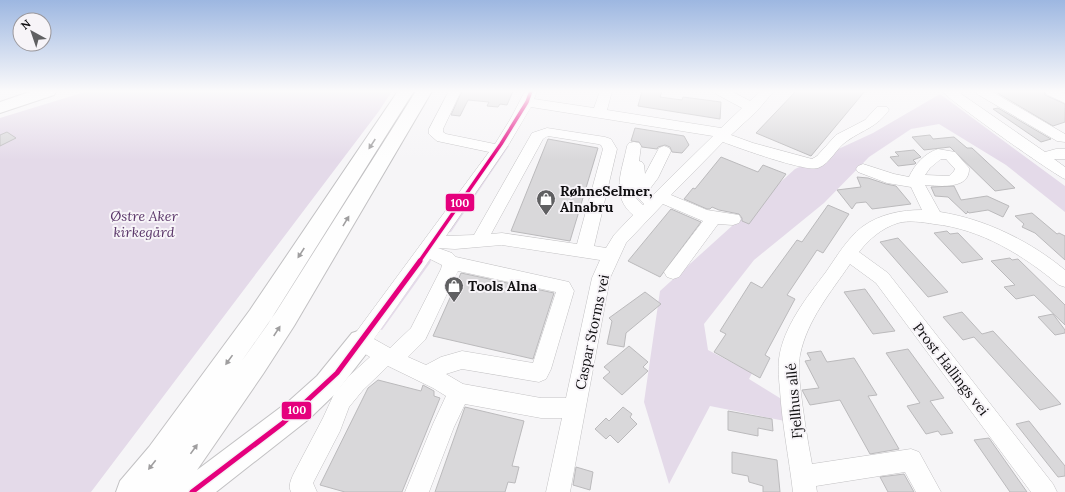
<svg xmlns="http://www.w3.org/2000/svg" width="1065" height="492" viewBox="0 0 1065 492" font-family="Lora,serif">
<rect width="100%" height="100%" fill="#f6f5f7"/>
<path fill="#e4dae9" d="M88 91H392L379 111 91 492H0V118Z
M940 94 1065 186V212L1006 165 939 124 911 129 869 157 824 203 754 260 704 324 708 350 752 373 749 379 783 400 785 421 710 406 669 484 644 402 660 291 795 169 873 133Z
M506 146H509L451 232 447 233Z
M429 259 431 260 430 263 382 330 379 329Z"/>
<path fill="#d9d8da" stroke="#bbbabc" d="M462 91H513L507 105 500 104 498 107 487 106 489 102 468 100 460 116 451 115Z
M642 91H662L660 97 682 100 683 97 721 102 720 119 638 106Z
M796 91H865L811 156 756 133Z
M994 91H1044L1045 95 1065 104V122L1053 126Z
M998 108 1051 139 1041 142 993 109Z
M635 128 684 136 689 145 682 153 672 152 670 147 665 145 658 147 657 149 642 147 639 142 631 141Z
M7 132 16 138 0 146V135Z
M930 135 933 139 954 137 967 148H972L1015 188 995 191 950 147 924 150 912 137Z
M548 139 598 148 570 241 511 231Z
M914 150 921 157 913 160 916 163 915 164 898 166 890 157 899 156 895 152Z
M721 157 758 172 763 165 786 174 749 224 742 221V218L739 214 719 210 712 207 710 209H707L684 199 693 188 695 189Z
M857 177 868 178 886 184 896 186 911 204 872 209 866 202 856 203 852 209 837 190 861 187Z
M954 186 961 200 987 196 1009 206 1003 217 988 210 969 213 967 211 968 212 966 214 948 197 935 196 931 187Z
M828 205 849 214 823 253 817 250 787 295 795 299 765 355 770 358 760 378 714 352 726 334 720 331 751 282 762 288 797 240 802 242Z
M671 209 701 222 660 277 628 261Z
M1032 213 1057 234 1059 233 1065 236V260L1035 233 1022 227 1024 224 1015 216Z
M947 231 950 234 958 233 983 259 962 263 934 233Z
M898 238 948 292 928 297 880 242Z
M1010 258 1012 260 1018 259 1065 305V325L1034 295 1016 299 1004 287 1015 285 991 261Z
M461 273 554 293 533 359 433 336Z
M865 289 887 320 895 331 873 334 844 292Z
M645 292 661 304 626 333 624 347 607 344 612 321 609 318Z
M962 312 982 334 993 331 1061 404 1040 410 974 337 963 340 943 317Z
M1053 314 1065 330V333L1055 335 1038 317Z
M629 346 648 362 643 367 648 371 622 395 603 378 610 372 604 367Z
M908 349 944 398 930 401 953 433 941 435 938 431 926 434 907 406 920 403 886 353Z
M821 351 827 362 854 358 877 395 868 396 899 449 870 454 840 400 810 405 802 390 819 388 805 361 811 360 807 353Z
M378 380 421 391 423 385 434 391V396L440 398 402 492H345L320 485 368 388Z
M465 407 524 421 512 466 519 467 515 483 508 482 505 492H435Z
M623 407 632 414 630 417 637 424 618 443 610 435 606 439 595 429 606 418 609 421Z
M728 411 772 419 773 431 758 428V436L728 430Z
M1029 421 1065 466V476L1058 477 1016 424Z
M989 438 1027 492H1010L974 440Z
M732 452 777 460 780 492H763V486L749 482 748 476 732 473Z
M576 467 593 472 590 490 573 485Z
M904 474 914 492H888L880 477Z"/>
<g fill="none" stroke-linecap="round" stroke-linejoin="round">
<defs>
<path id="minor" d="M449 91H461L443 129V132L446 134 495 144 511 118 525 91H537L534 99 594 108 600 91H612L607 110 721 128 742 108 716 94 715 91H731L750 101 761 91H774L757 111 731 135 753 143 812 159 817 156 836 135 865 120 877 107H887L889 110C876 128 864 129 847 141 836 148 831 163 818 168 805 172 739 148 723 142L671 195 707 210 739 215 741 219 739 223 733 225 718 224 679 277 673 279 667 277 664 272 703 221 663 204 626 243 610 278 570 492H546L562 418H541L465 404 454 427 429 492H405L433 424 446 396 433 388 388 366 363 390 349 407 340 431 313 483 317 492H291C288 486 291 479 294 473L323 418 334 394 349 376 370 357 354 347 351 341 354 335 489 152 437 141 429 134V129ZM531 107 713 136 653 195 649 190 658 178 671 151 669 148 664 146 659 148 645 174 644 165 642 162 639 161 641 146 639 143 634 142 629 143 627 146C622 172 610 195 633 215L614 235 606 248 594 246 617 149 611 139 605 137 547 128 532 133 474 235 446 236 509 144ZM548 136 598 144 601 145 603 149 577 244 502 233 491 234 543 139ZM634 193 644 204 643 205 636 198ZM502 245 600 260 592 278 566 398H541L463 384 446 374 462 369 539 382 546 379 551 369 574 291 569 282 456 257 452 253 438 248 455 249ZM430 259 442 265 441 269 411 328 390 348 374 339ZM458 271 556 292 533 363 462 351 441 357 426 365 408 357 425 340Z
M942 91H957L1045 152 1056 149H1065V159H1054L1065 167V179C1056 176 947 99 942 91Z
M976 91H991L1065 134V142L1057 141 977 94Z
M1045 91H1060L1065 94V103L1046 94Z
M938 149 955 152 969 168C970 190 940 186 925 185L940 212C985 219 1030 241 1065 270V287L1059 285C1023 255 981 229 934 224 922 222 909 220 898 223 882 228 869 239 859 252L888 273 1053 484 1057 492H1031L876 283 850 264C831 292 807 320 800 355 798 365 799 375 800 385 803 412 807 438 812 464L911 449 919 452 941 492H916L905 472 816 486 817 492H793C789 458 782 424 780 390 779 380 778 369 779 359 783 327 807 297 826 272 837 256 847 239 862 227 880 214 901 210 922 210L911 187 887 183 858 172 856 169 858 166 863 164 894 174 909 177C915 164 925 153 938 149ZM941 159H946L955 169 954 171 949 176 925 175 930 168Z"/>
<path id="highway" d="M32 91H56L54 95 0 113V102Z
M398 91H414L268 324 241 362 276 312 416 91H432L294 326 263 374 197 470 289 401 317 376 352 333 361 330 370 333 374 341 370 349 335 394 309 419 216 492H116L120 481 149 447 250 310Z"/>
</defs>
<use href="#minor" stroke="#c2c1c3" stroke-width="1"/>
<use href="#highway" stroke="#c2c1c3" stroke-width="2"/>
<use href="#minor" fill="#fefefe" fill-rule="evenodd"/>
<use href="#highway" fill="#fefefe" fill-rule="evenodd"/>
<defs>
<path id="bus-1-far1" d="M419 262 501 144 527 102 531 91"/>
<path id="bus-1" d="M192 492 283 423 337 373 420 261"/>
</defs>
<use href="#bus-1-far1" stroke="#f7f4f8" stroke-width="6"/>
<use href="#bus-1" stroke="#f7f4f8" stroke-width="8"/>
<use href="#bus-1-far1" stroke="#e5007d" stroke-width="3.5"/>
<use href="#bus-1" stroke="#e5007d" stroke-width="5"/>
</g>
<defs><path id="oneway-solid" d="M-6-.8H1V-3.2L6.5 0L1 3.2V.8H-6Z"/></defs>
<g fill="#9f9e9f">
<use href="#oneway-solid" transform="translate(372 144) rotate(123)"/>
<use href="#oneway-solid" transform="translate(346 221) rotate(-59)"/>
<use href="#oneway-solid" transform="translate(301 253) rotate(123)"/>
<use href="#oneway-solid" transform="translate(277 331) rotate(-57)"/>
<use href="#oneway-solid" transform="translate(229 360) rotate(126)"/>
<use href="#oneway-solid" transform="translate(194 449) rotate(-54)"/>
<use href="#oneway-solid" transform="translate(152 465) rotate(128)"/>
</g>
<linearGradient id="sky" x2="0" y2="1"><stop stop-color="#9db7e1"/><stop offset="0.57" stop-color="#fbfafb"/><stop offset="1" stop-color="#fbfafb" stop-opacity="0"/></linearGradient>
<rect width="1065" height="160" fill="url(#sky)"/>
<defs>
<symbol id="shop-pin" viewBox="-11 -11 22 30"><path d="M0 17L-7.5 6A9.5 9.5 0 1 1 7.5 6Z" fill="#606062" stroke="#f7f4f8"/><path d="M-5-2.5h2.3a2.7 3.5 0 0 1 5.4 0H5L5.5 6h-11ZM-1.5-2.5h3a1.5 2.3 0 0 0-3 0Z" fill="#fff"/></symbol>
</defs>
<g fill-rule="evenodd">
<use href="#shop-pin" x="535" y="188" width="22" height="30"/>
<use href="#shop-pin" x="443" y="275" width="22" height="30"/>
</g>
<g text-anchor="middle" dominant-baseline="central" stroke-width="4" stroke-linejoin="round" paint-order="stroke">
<g font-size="14" font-weight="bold" fill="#100f11" stroke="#f7f4f8" text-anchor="start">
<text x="560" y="191">RøhneSelmer,<tspan x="560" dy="16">Alnabru</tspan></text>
<text x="468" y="286">Tools Alna</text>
</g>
<g font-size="14" font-style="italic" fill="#593568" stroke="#f7f4f8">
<text x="144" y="216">Østre Aker<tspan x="144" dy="16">kirkegård</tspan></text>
</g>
<g font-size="14" fill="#100f11" stroke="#f7f4f8">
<text transform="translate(592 332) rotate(-78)">Caspar Storms vei</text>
<text transform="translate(951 369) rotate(52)">Prost Hallings vei</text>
<text transform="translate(794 401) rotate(-95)">Fjellhus allé</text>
</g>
</g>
<g stroke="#f7f4f8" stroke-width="1.5">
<rect x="445" y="193" width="30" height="19" rx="4" fill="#e5007d"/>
<rect x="281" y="401" width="31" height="19" rx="4" fill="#e5007d"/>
</g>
<g font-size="11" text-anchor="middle" font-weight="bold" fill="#fff">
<text x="460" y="207">100</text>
<text x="297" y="414">100</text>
</g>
<g transform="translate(32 32) rotate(320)"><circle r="19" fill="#f7f4f8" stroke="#9b989c"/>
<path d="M0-3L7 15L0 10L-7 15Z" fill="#606062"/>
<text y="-6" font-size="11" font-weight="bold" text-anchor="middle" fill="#100f11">N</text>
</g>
</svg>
